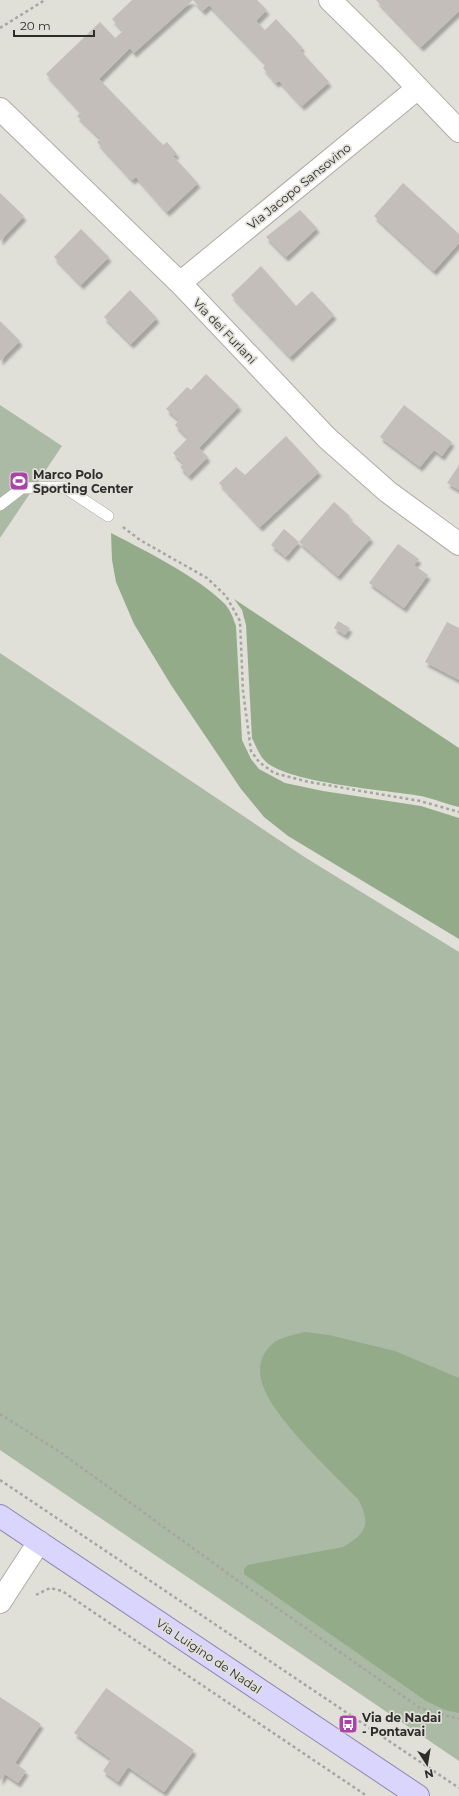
<svg xmlns="http://www.w3.org/2000/svg" width="459" height="1796" viewBox="0 0 459 1796" font-family="Montserrat,sans-serif">
<defs>
<filter id="shadow"><feDropShadow dx="2.5" dy="4.5" stdDeviation="1" flood-color="#0004"/></filter>
</defs>
<rect width="100%" height="100%" fill="#e0dfd8"/>
<path fill="#abbaa5" d="M0 405 62 446 0 538Z
M0 653 306 858 459 952V1761L0 1450Z"/>
<path fill="#94ab89" d="M111 533C146 551 198 577 225 604 231 611 233 618 236 626L242 740 251 759 259 769 285 783 323 791 421 806 459 818V939L288 836 264 817 241 789 171 685 134 624 116 582 112 560Z
M234 599 459 748V807C446 804 434 799 421 796 385 790 290 783 266 762 259 755 256 746 252 738L246 625 242 610Z
M305 1332 329 1335 395 1351 459 1378V1713L445 1710 426 1701 244 1574V1569L248 1565 343 1547C367 1533 371 1524 358 1499 332 1472 268 1414 261 1379 258 1366 262 1354 271 1345 279 1337 294 1335 305 1332Z"/>
<path fill="#c3beb9" filter="url(#shadow)" d="M132 0H193L134 53 130 48 99 79 163 145 167 142 177 154 173 156 198 183 167 212 136 177 132 180 97 142 101 139 77 116 81 112 46 74 100 22 115 38 123 31 112 19Z
M193 0H257L267 10 256 21 265 30 276 19 302 47 300 50 329 82 302 106 279 81 276 83 263 68 266 64 209 5 203 11Z
M376 0H459V11L421 47Z
M403 183 459 234V243L434 271 374 216Z
M0 193 24 216 0 241Z
M300 210 317 228 286 257 266 237Z
M81 229 109 257 81 285 54 257Z
M261 266 296 306 312 291 334 315 290 357 231 295Z
M130 290 157 318 131 344 104 317Z
M0 321 20 341 0 361Z
M206 374 239 406 199 448 208 457 189 476 180 467 184 464 173 453 188 438 175 425 179 420 166 409 187 387 191 390Z
M404 405 452 442 442 456 434 450 420 467 380 437Z
M286 436 319 472 260 527 219 483 236 467 245 475Z
M459 465V490L447 483Z
M334 502 350 516 348 518 371 538 338 576 299 542Z
M284 529 299 542 286 557 271 545Z
M398 544 419 559 414 565 428 575 404 608 369 583Z
M338 621 350 628 345 635 334 628Z
M447 622 459 628V680L425 662Z
M106 1688 194 1750 164 1792 128 1767 118 1782 103 1771 111 1759 74 1733Z
M0 1697 41 1724 15 1763 26 1771 18 1783 5 1774 0 1781Z"/>
<g fill="none" stroke-linecap="round" stroke-linejoin="round">
<defs>
<path id="service" d="M0 505 22 488 64 487 108 516"/>
<path id="minor" d="M330 0 391 60 459 131
M0 109 180 283 327 438 388 492 459 544
M180 283 418 88
M0 1602 39 1542"/>
<path id="primary" d="M0 1516 418 1796"/>
</defs>
<use href="#service" stroke="#afada7" stroke-width="12"/>
<use href="#minor" stroke="#afada7" stroke-width="24"/>
<use href="#primary" stroke="#8e88b2" stroke-width="24"/>
<path stroke="#a6a5a0" stroke-width="2.5" stroke-dasharray="3 3" stroke-linecap="butt" d="M0 28 45 0
M123 527 140 540 207 578 226 596 240 621 243 691 251 751 259 762 274 773 309 782 420 801 459 812
M0 1414 60 1452 237 1580 420 1708 459 1719
M0 1480 459 1788
M36 1595 50 1588 62 1591 367 1796"/>
<use href="#service" stroke="#fff" stroke-width="11"/>
<use href="#minor" stroke="#fff" stroke-width="22"/>
<use href="#primary" stroke="#dad5fc" stroke-width="22"/>
</g>
<defs>
<symbol id="stadium-square" viewBox="-11 -11 22 22"><rect x="-9" y="-9" width="18" height="18" rx="4" fill="#a945aa" stroke="#e0dfd8"/><path d="M0-5a6.5 5 0 1 0 0 10a6.5 5 0 1 0 0-10ZM-3.5-1.8h7v3.6h-7Z" fill="#fff"/></symbol>
<symbol id="bus-square" viewBox="-11 -11 22 22"><rect x="-9" y="-9" width="18" height="18" rx="4" fill="#a945aa" stroke="#e0dfd8"/><path d="M-5-6H5V4H4V6H2V4H-2V6H-4V4H-5ZM-3.5-4V0h7V-4ZM-3.5 1.2v1.5H-2V1.2ZM2 1.2v1.5H3.5V1.2Z" fill="#fff"/></symbol>
</defs>
<g fill-rule="evenodd">
<use href="#stadium-square" x="8" y="470" width="22" height="22"/>
<use href="#bus-square" x="337" y="1713" width="22" height="22"/>
</g>
<g text-anchor="middle" dominant-baseline="central" stroke-width="3.5" stroke-linejoin="round" paint-order="stroke">
<g font-size="12" fill="#2e2d2b" stroke="#e0dfd8">
<text transform="translate(299 186) rotate(-39)">Via Jacopo Sansovino</text>
<text transform="translate(225 331) rotate(46)">Via dei Furlani</text>
<text transform="translate(209 1656) rotate(34)">Via Luigino de Nadal</text>
</g>
<g font-size="12" font-weight="bold" fill="#2e2d2b" stroke="#e0dfd8" text-anchor="start">
<text x="33" y="474">Marco Polo<tspan x="33" dy="14">Sporting Center</tspan></text>
<text x="362" y="1717">Via de Nadai<tspan x="362" dy="14">- Pontavai</tspan></text>
</g>
</g>
<g transform="translate(427 1764) rotate(168)" stroke="#e0dfd8" stroke-width="3" paint-order="stroke">
<path d="M0-3L7 15L0 10L-7 15Z" fill="#2e2d2b"/>
<text y="-6" font-size="11" font-weight="bold" text-anchor="middle" fill="#2e2d2b">N</text>
</g>
<path d="M14 30v6h80v-6" fill="none" stroke="#2e2d2b" stroke-width="2"/>
<text x="20" y="30" font-size="12" fill="#2e2d2b" stroke="#e0dfd8" stroke-width="3" paint-order="stroke">20 m</text>
</svg>
